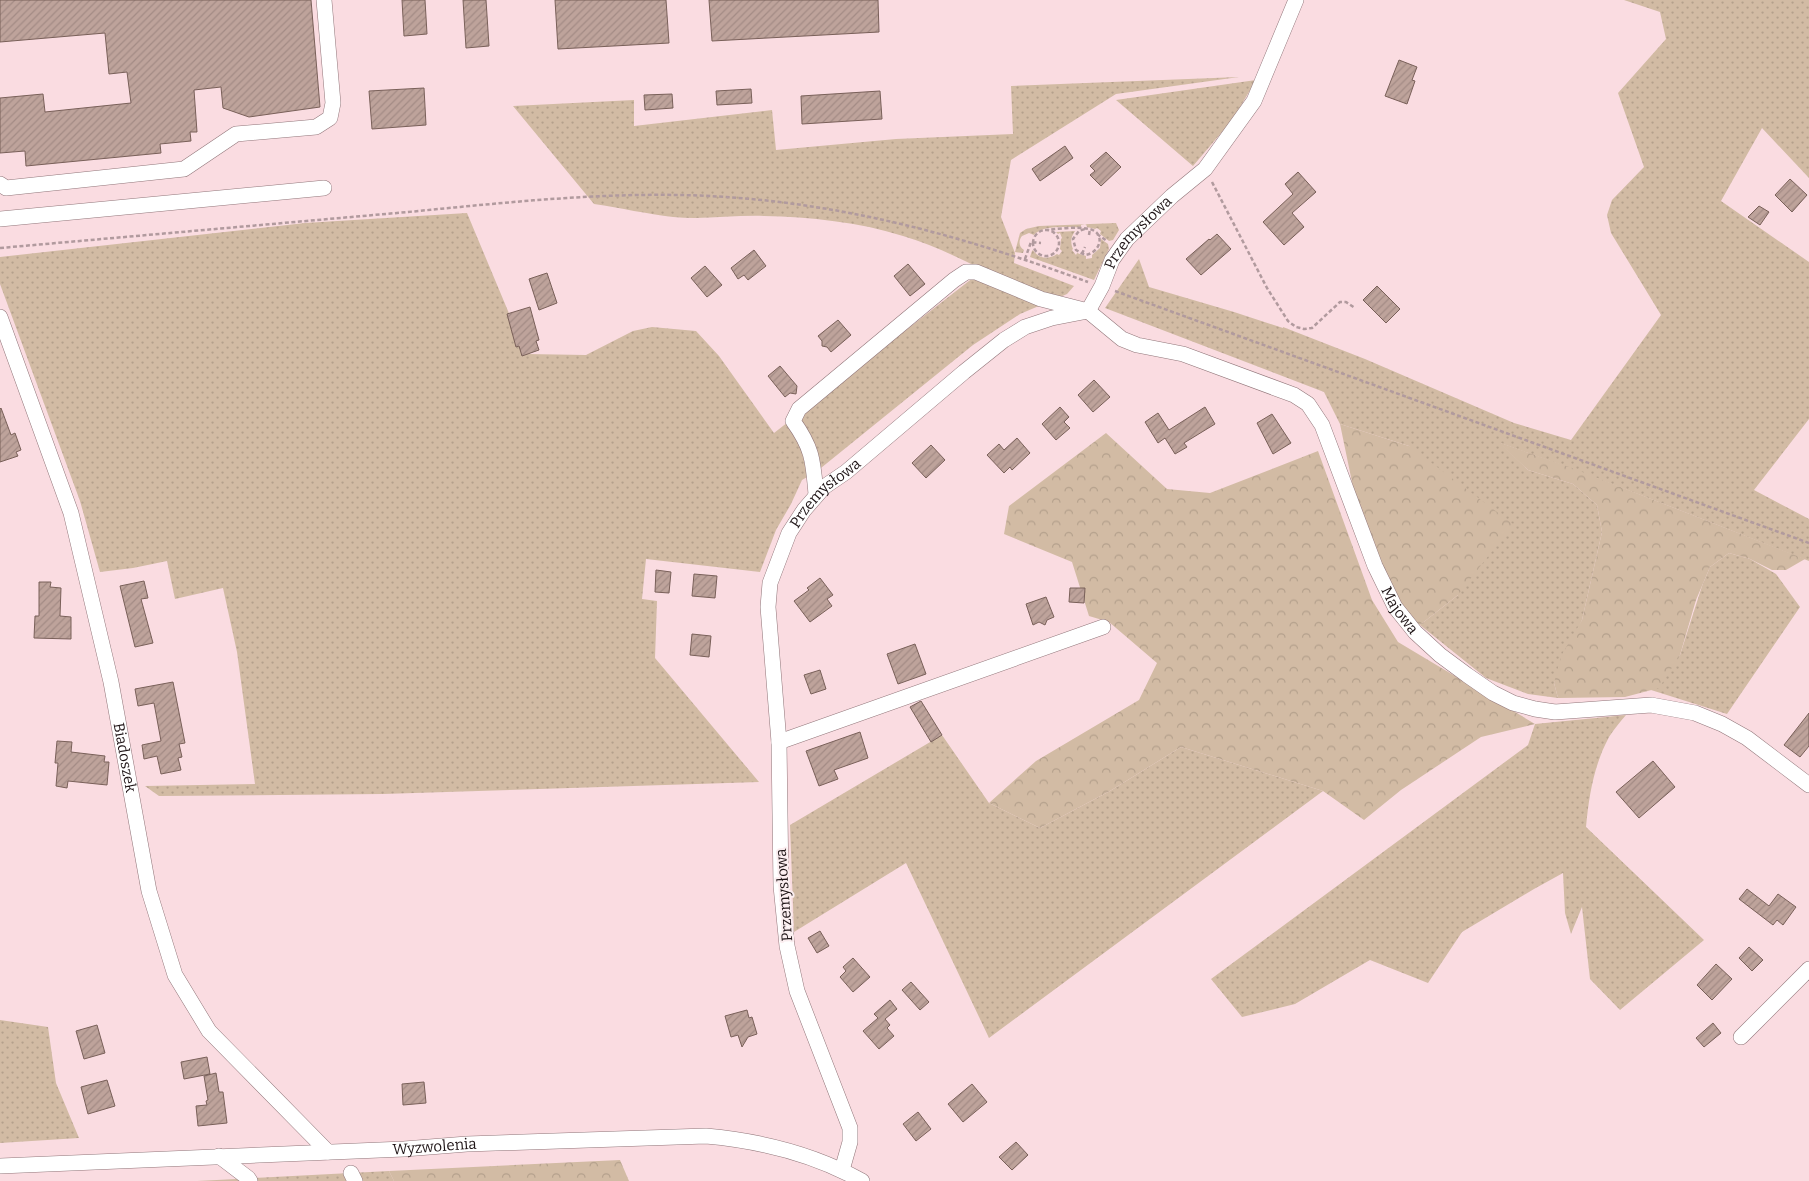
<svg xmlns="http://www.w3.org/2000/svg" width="1809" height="1181" viewBox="0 0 1809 1181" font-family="Bitter,serif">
<defs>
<pattern id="grass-dots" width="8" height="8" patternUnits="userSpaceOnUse" patternTransform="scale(1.25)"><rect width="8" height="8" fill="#d2bba4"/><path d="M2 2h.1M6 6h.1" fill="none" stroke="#b4a08c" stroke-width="1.8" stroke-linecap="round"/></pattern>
<pattern id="forest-crowns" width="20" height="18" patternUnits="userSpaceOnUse" patternTransform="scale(1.25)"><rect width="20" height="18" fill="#d2bba4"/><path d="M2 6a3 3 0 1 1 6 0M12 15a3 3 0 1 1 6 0" fill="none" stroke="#b4a08c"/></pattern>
<pattern id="building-hatch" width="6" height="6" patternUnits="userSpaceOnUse" patternTransform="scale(1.25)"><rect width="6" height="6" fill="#bea39b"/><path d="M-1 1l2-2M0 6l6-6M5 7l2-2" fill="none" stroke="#a38b85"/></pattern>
</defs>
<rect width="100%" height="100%" fill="#fadce1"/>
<path fill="url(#grass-dots)" d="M1624 0H1809V178L1762 128 1721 201 1809 262V419L1754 490 1809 519V561C1706 521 1604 479 1500 443L1528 470 1573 484 1597 505 1602 532 1582 620 1554 683 1558 698 1528 694 1486 678 1420 625 1458 595 1409 446 1340 424 1324 392 1105 308 1139 259 1149 287 1234 312 1283 328V327L1365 359 1514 423 1571 440 1661 315 1611 233 1607 215 1612 200 1644 167 1618 93 1666 39 1660 12Z
M1239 77 1116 94 1011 160 1001 217 1015 253 1014 263 1074 286 1067 294 1020 314 973 345 816 472 802 480 791 504 776 530 760 572 646 559 642 599 657 601 655 658 759 782 383 794 159 796 145 786 255 784 237 652 223 588 175 599 167 561 133 568 100 572 80 501 0 284V257L305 223 467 213 526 354 586 355 633 331 652 327 696 331 719 356 774 433 983 270C957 257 931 244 903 236 859 222 810 217 764 216 734 215 703 220 673 217 647 214 621 208 594 204L513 106 634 100V126L772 110 776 150 896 139 1013 134 1011 86Z
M1256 80 1233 119 1193 166 1116 100Z
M1116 223 1119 230 1113 240 1109 241 1100 234 1101 231 1097 228 1095 229 1087 227 1086 224 1081 225V227C1067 228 1044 224 1034 235L1029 233 1022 236C1018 241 1019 247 1024 250L1023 253 1015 252 1020 233 1026 229 1039 226Z
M1075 231C1071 237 1070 242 1073 249L1072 250 1076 255 1077 253 1086 256V259L1092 258V255L1100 248 1101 239 1108 244 1109 249 1094 280 1030 257 1032 251 1033 250C1039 259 1048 260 1057 254L1059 255 1062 251 1060 249 1061 239 1062 238 1060 233 1058 234 1056 232Z
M1729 553 1750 559 1776 574 1800 607 1727 714 1651 690 1680 655 1702 586 1710 567Z
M1626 715C1620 722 1614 729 1609 737 1594 765 1589 795 1586 827L1704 940 1620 1010 1590 979 1582 907 1571 934 1565 913 1563 873 1534 889 1462 932 1428 983 1370 960 1295 1004 1242 1017 1211 979 1528 745 1535 724Z
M942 735 989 803 1040 828 1110 791 1181 747 1323 791 989 1038 906 863 794 932 790 825Z
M0 1020 48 1027 56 1083 79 1138 0 1143Z
M389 1171 394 1181H197Z"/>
<path fill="url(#forest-crowns)" d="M1340 424 1409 446 1513 524 1458 595 1420 625 1403 612 1359 516Z
M1106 433 1167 489 1210 493 1318 451 1372 600 1398 642 1535 724 1481 737 1401 790 1364 820 1323 791 1181 747 1110 791 1040 828 989 803 1036 761 1139 700 1157 663 1109 622 1089 616 1072 562 1004 534 1009 506Z
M1498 442 1572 468 1805 559 1786 570H1772L1750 559 1729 553 1710 567 1696 600 1680 655 1659 688 1625 697 1558 698 1554 683 1561 656 1582 620 1602 532 1597 505 1573 484 1528 470Z
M620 1160 629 1181H394L389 1171Z"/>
<path fill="url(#building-hatch)" stroke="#796059" d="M0 0H311L320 107 249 117 223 108 221 87 194 90 197 132H190L191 141 160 144 161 153 26 166 25 151 0 153V98L43 94 45 112 131 103 127 72 109 74 105 33 0 42Z
M402 0H425L427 34 404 36Z
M463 0H486L489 46 466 48Z
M555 0H666L669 43 558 49Z
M709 0H878L879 32 712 41Z
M1399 60 1417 67 1412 80 1415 81 1407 104 1385 96Z
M424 88 426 125 372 129 369 91Z
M751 89 752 103 717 105 716 91Z
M880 91 882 119 802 124 801 96Z
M672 94 673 108 645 110 644 95Z
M1065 146 1073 158 1040 181 1032 169Z
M1106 152 1121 167 1101 186 1090 175 1095 171 1090 166Z
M1298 172 1316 192 1292 213 1304 227 1284 245 1263 222 1293 194 1285 184Z
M1790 179 1807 195 1792 212 1775 195Z
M1759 206 1769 212 1760 225 1748 217Z
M1217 234 1231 249 1201 275 1186 259 1209 239 1210 240Z
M754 250 766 266 748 280 744 275 738 279 731 268Z
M908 264 925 284 910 296 894 276Z
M705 266 722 285 707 297 691 278Z
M547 273 557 303 539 310 529 279Z
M1377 286 1400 309 1386 323 1363 300Z
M530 307 539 340 536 341 539 350 522 356 519 346 516 347 507 314Z
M838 320 851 335 831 352 827 347 822 346V341L818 336Z
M780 366 797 386 796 394 790 393 785 397 768 376Z
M1094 380 1110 397 1093 412 1078 395Z
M1060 407 1069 417 1064 422 1070 428 1056 440 1042 424Z
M1205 407 1215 424 1184 443 1187 447 1175 454 1165 438 1158 443 1145 422 1158 413 1169 430Z
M1 408 11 435 15 433 21 450 16 452 18 456 0 462V409Z
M1272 414 1291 443 1273 454 1257 423Z
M1017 438 1030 453 1012 470 1010 467 1004 473 987 455 999 444 1004 450Z
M931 445 945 460 926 478 912 463Z
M656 570 671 572 669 593 655 592Z
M694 574 717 576 715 598 692 596Z
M820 578 833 595 827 599 832 606 810 622 794 601 809 590 807 588Z
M144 581 148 598 141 599 153 643 135 647 120 586Z
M39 582H51L50 587 61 588 60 616 71 617V639L34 638 35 616H39Z
M1070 588H1085L1084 603 1069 602Z
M1046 597 1054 617 1047 620 1045 625 1039 622 1033 625 1026 604Z
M692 634 711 636 709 657 690 655Z
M915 644 926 674 898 684 887 654Z
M820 670 826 689 811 694 804 675Z
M173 682 185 743 179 744 182 757 178 758 181 770 161 774 157 756 144 759 142 745 161 741 154 703 138 706 135 689Z
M921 701 942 735 931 742 910 707Z
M1809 713V746L1800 757 1784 745Z
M860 732 868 758 834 770 838 779 819 786 806 751Z
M57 741 72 742 71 752 105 756 104 762H109L107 785 68 781 67 788 56 786 58 763H55Z
M1653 761 1675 787 1639 818 1616 792Z
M1747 889 1769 906 1778 894 1796 907 1783 925 1777 920 1773 925 1739 899Z
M820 931 829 946 817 953 808 938Z
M1749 947 1763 960 1752 971 1739 958Z
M853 958 870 977 853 992 840 977 846 971 843 967Z
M1716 964 1732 979 1712 1000 1697 985Z
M911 982 929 1002 920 1010 902 990Z
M890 1000 897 1009 885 1019 890 1025 887 1028 894 1036 879 1049 863 1031 878 1018 874 1014Z
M747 1010 749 1018 752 1017 757 1034 748 1037 742 1047 738 1035 731 1037 725 1016Z
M1713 1023 1721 1033 1704 1047 1696 1038Z
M97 1025 105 1053 84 1059 76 1031Z
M207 1057 210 1074 184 1079 181 1062Z
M216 1073 219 1092H223L227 1123 198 1126 196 1106 207 1105 206 1101 208 1100 204 1076Z
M107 1080 115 1106 88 1114 81 1087Z
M424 1082 426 1103 403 1105 402 1084Z
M972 1084 987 1102 963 1122 948 1104Z
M918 1112 931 1129 916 1141 903 1124Z
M1016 1142 1028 1155 1012 1170 999 1157Z"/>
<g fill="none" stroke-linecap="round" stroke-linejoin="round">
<defs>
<g id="minor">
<path d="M0 184 6 188 184 169 236 134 316 127 330 118 333 103 324 0"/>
<path d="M0 219 324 188"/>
<path id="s1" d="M0 317 71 513 111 682 149 891 175 975 209 1031 328 1152"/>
<path id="s2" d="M816 494C813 461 813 449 793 421L799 409 954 280 966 272H976L1041 299 1088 311 1122 339 1137 345 1183 354 1294 395 1308 404 1322 425 1375 566 1395 607 1415 632 1440 655 1467 675 1493 693 1513 703 1535 709 1555 712 1651 705 1695 713 1722 724 1747 738 1809 785"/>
<path d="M779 742 1103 627"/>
<path d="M1741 1037 1809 969"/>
<path d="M219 1156 248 1178 250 1181"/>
<path id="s3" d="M0 1166 404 1149 467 1144 706 1136C761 1141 814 1154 862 1181"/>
<path id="s4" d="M842 1170 850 1142V1128L797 991 787 946 781 886 779 742 768 607 770 583 789 533 804 510 824 487 846 472 964 372 1004 340 1025 327 1052 318 1088 311 1102 286 1112 260 1127 239 1172 196 1205 169 1254 101 1296 0"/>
<path d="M351 1173 355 1181"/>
</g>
</defs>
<use href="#minor" stroke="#91767a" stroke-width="16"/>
<path stroke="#b19a9e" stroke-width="2.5" stroke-dasharray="4 2.5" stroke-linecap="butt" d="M1212 182 1267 288 1288 321 1296 327 1304 329 1312 328 1340 302H1346L1355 308
M1033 243a13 13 0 1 1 26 0a13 13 0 1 1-26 0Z
M1045 230C1059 229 1076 226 1089 229 1106 232 1101 253 1085 255L1076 250 1073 239 1079 231 1085 229
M1097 234 1107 241
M1089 235 1090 229
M0 248C136 236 272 224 408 212 522 201 636 188 751 199 870 210 976 241 1088 282
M1082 254 1085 247
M1025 259 1031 242 1041 243
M1115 291 1809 543"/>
<use href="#minor" stroke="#fff" stroke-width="15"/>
</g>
<g text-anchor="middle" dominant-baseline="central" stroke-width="4" stroke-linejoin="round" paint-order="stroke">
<g font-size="15" fill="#1e1416" stroke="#fbeef0">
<text stroke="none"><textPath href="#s4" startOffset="1128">Przemysłowa</textPath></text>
<text stroke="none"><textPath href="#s4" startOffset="708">Przemysłowa</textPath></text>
<text stroke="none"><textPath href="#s2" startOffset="905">Majowa</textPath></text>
<text stroke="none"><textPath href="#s1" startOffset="459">Biadoszek</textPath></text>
<text transform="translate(784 895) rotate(-94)">Przemysłowa</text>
<text stroke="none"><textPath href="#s3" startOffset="435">Wyzwolenia</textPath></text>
</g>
</g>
</svg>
